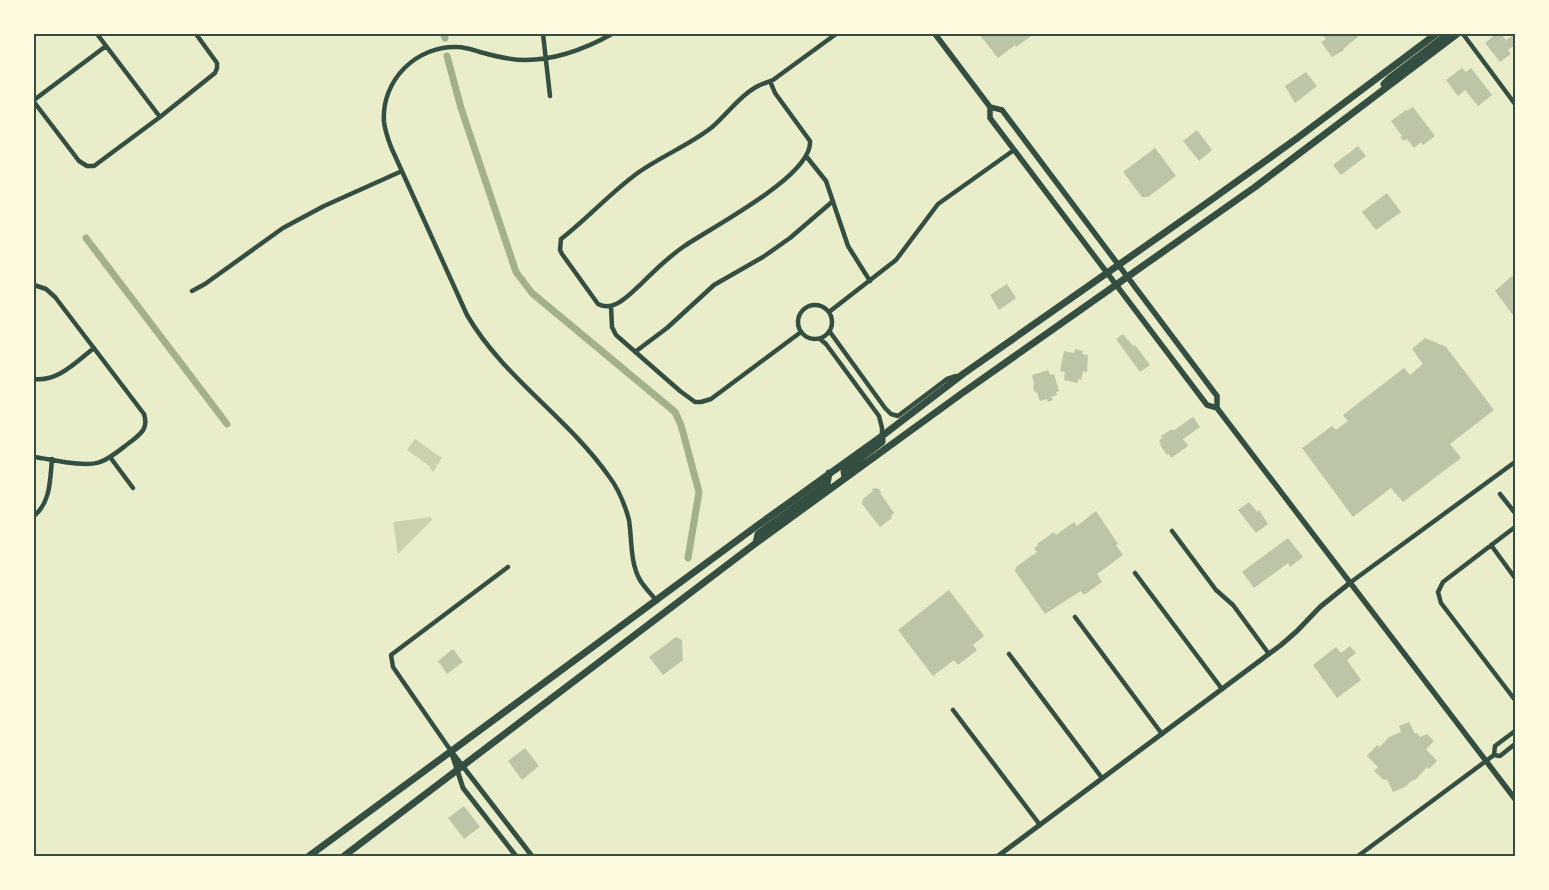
<svg xmlns="http://www.w3.org/2000/svg" width="1549" height="890" viewBox="0 0 1549 890" font-family="Barlow,sans-serif">
<rect width="100%" height="100%" fill="#e9edc9"/>
<path fill="#cad2ad" d="M415 439 442 458 433 472 428 465 407 450Z
M431 517 432 520 398 554 393 522Z"/>
<g fill="none" stroke-linecap="round" stroke-linejoin="round">
<path stroke="#a3b18a" stroke-width="7" d="M444 34 445 38
M447 56 461 108 516 272 532 293 675 412 681 425 699 492 688 558
M86 238 227 424"/>
</g>
<path fill="#bcc5a7" d="M979 34H1034L1016 47 1015 45 998 58Z
M1322 34H1356L1358 37 1343 49 1344 50 1332 57 1321 42 1326 39Z
M1496 34 1498 36 1501 34 1506 40 1515 34V45L1508 50 1511 54 1500 62 1485 43Z
M1462 68 1466 72 1471 68 1492 95 1478 106 1465 90 1458 96 1446 80Z
M1306 72 1317 86 1295 103 1285 86Z
M1413 107 1435 136 1423 145 1421 142 1414 148 1407 139 1404 141 1400 137 1402 136 1391 121 1406 110 1407 111Z
M1197 130 1212 150 1199 161 1183 141Z
M1358 146 1366 156 1341 175 1333 165Z
M1155 148 1176 176 1148 197H1142L1123 172Z
M1387 193 1401 212 1376 230 1362 212Z
M1512 276 1515 280V318L1495 291Z
M1007 284 1016 298 999 310 990 295Z
M1123 334 1133 346 1135 345 1150 365 1140 372 1116 339Z
M1425 338 1446 347 1494 410 1450 444 1461 458 1403 502 1391 488 1353 517 1302 448 1332 426 1336 430 1348 421 1343 415 1404 368 1410 375 1423 364 1412 349Z
M1075 349 1083 351 1082 354 1088 355 1087 372 1083 371 1081 380 1078 379V383L1064 380 1065 372 1060 371 1064 351 1074 353Z
M1048 370 1050 375 1054 374 1059 391 1056 392 1057 395 1051 397 1053 400 1048 402 1047 399 1040 401 1037 393 1033 390 1034 384 1032 375Z
M1193 417 1200 427 1183 439 1188 446 1171 458 1169 454 1167 455 1160 445 1161 444 1159 441 1162 438 1161 436 1172 429 1173 431Z
M874 488 879 489 881 492 880 493 894 513 891 516 892 518 880 527 862 504 863 499 873 491 872 490Z
M1249 502 1257 512 1259 510 1268 524 1256 533 1238 510Z
M1096 511 1118 544 1116 545 1123 555 1097 574 1102 582 1084 595 1081 591 1045 614 1015 571 1016 567 1037 552 1034 548 1038 546 1037 544 1054 532 1056 535 1074 522 1077 526Z
M1288 538 1303 557 1290 567 1288 563 1254 588 1242 572Z
M949 590 984 636 973 645 977 650 958 665 954 660 933 676 898 630Z
M676 637 682 640 683 660 663 675 649 657Z
M1350 646 1356 653 1347 660 1361 680 1337 698 1313 665 1336 647 1341 653Z
M453 649 463 662 447 674 438 661Z
M1409 722 1415 734 1417 733 1420 737 1427 734 1434 741 1426 749 1437 761 1429 769 1427 767 1416 779 1410 782 1405 787 1393 792 1387 779 1384 780 1374 771 1378 767 1367 756 1377 745 1380 747 1389 737 1401 732 1399 726Z
M525 748 539 766 522 780 508 761Z
M464 806 480 827 464 839 448 818Z"/>
<g fill="none" stroke-linecap="round" stroke-linejoin="round">
<path stroke="#344e41" stroke-width="4.5" d="M97 34 160 117
M543 34 550 96
M612 34C585 49 556 60 525 60 511 60 494 56 480 52 473 50 465 47 458 47 417 45 381 80 384 122 385 130 388 139 391 147L467 315C503 377 567 417 608 475 618 488 625 505 629 520 632 539 630 563 640 580 644 587 651 594 657 601
M1463 34 1515 104
M770 81 775 93 810 141C813 176 710 228 683 247 667 258 653 272 640 285 632 292 625 300 616 304 610 307 604 307 598 304L562 254 560 250 561 239C588 218 611 192 639 172 662 156 689 145 711 128 726 116 738 97 756 87 761 84 768 82 773 80L836 34
M34 100 106 46
M34 102 79 161 87 166H94L160 117 215 73 217 68V63L196 34
M806 156 826 181 848 246 870 281
M34 285 46 289 55 297 144 414C148 427 143 432 133 440 123 447 112 458 100 462 84 468 51 459 34 457
M192 291 205 284 283 228 324 206 402 171
M798 322a17 17 0 1 1 34 0a17 17 0 1 1-34 0Z
M611 306 612 327 616 335 680 391 695 402H701L711 399 801 332
M829 312 896 260 938 204 1014 150
M830 332 885 408 891 414 898 416 947 379 956 376
M820 339 826 344 879 416 882 428V436
M635 352 667 328 714 285 763 257 790 238 833 201
M34 379C58 382 76 362 94 348
M110 457 133 488
M1500 494 1515 513
M34 516C51 502 50 479 52 459
M1515 527 1443 582 1438 592 1441 603 1515 700
M1172 531 1216 590 1233 605 1269 654
M1491 545 1515 578
M1135 573 1222 689
M1351 582 1515 462
M1075 617 1162 734
M1009 654 1102 778
M953 710 1040 825
M1515 731 1495 746 1494 755 1500 756 1515 744
M451 751 393 667 391 655 508 567
M1358 856 1494 755"/>
<path stroke="#344e41" stroke-width="5" d="M451 751 532 856
M452 754 463 788 516 856
M998 856 1281 645 1297 631 1320 607 1351 582"/>
<path stroke="#344e41" stroke-width="5.5" d="M935 34 990 107 1002 110 1217 396V408
M990 107V118L1207 405 1217 408 1515 799"/>
<path stroke="#344e41" stroke-width="7" d="M1384 84 1390 78 1448 34
M845 478 844 471 882 442V436
M756 543 758 534 827 484 829 473
M309 856 758 525 882 436 963 374 1204 205 1296 139 1436 34
M344 856 756 543 961 394 1255 187 1457 34"/>
</g>
<rect width="1549" height="890" fill="none" stroke="#fefae0" stroke-width="70"/>
<rect x="35" y="35" width="1479" height="820" fill="none" stroke="#344e41" stroke-width="2"/>
</svg>
